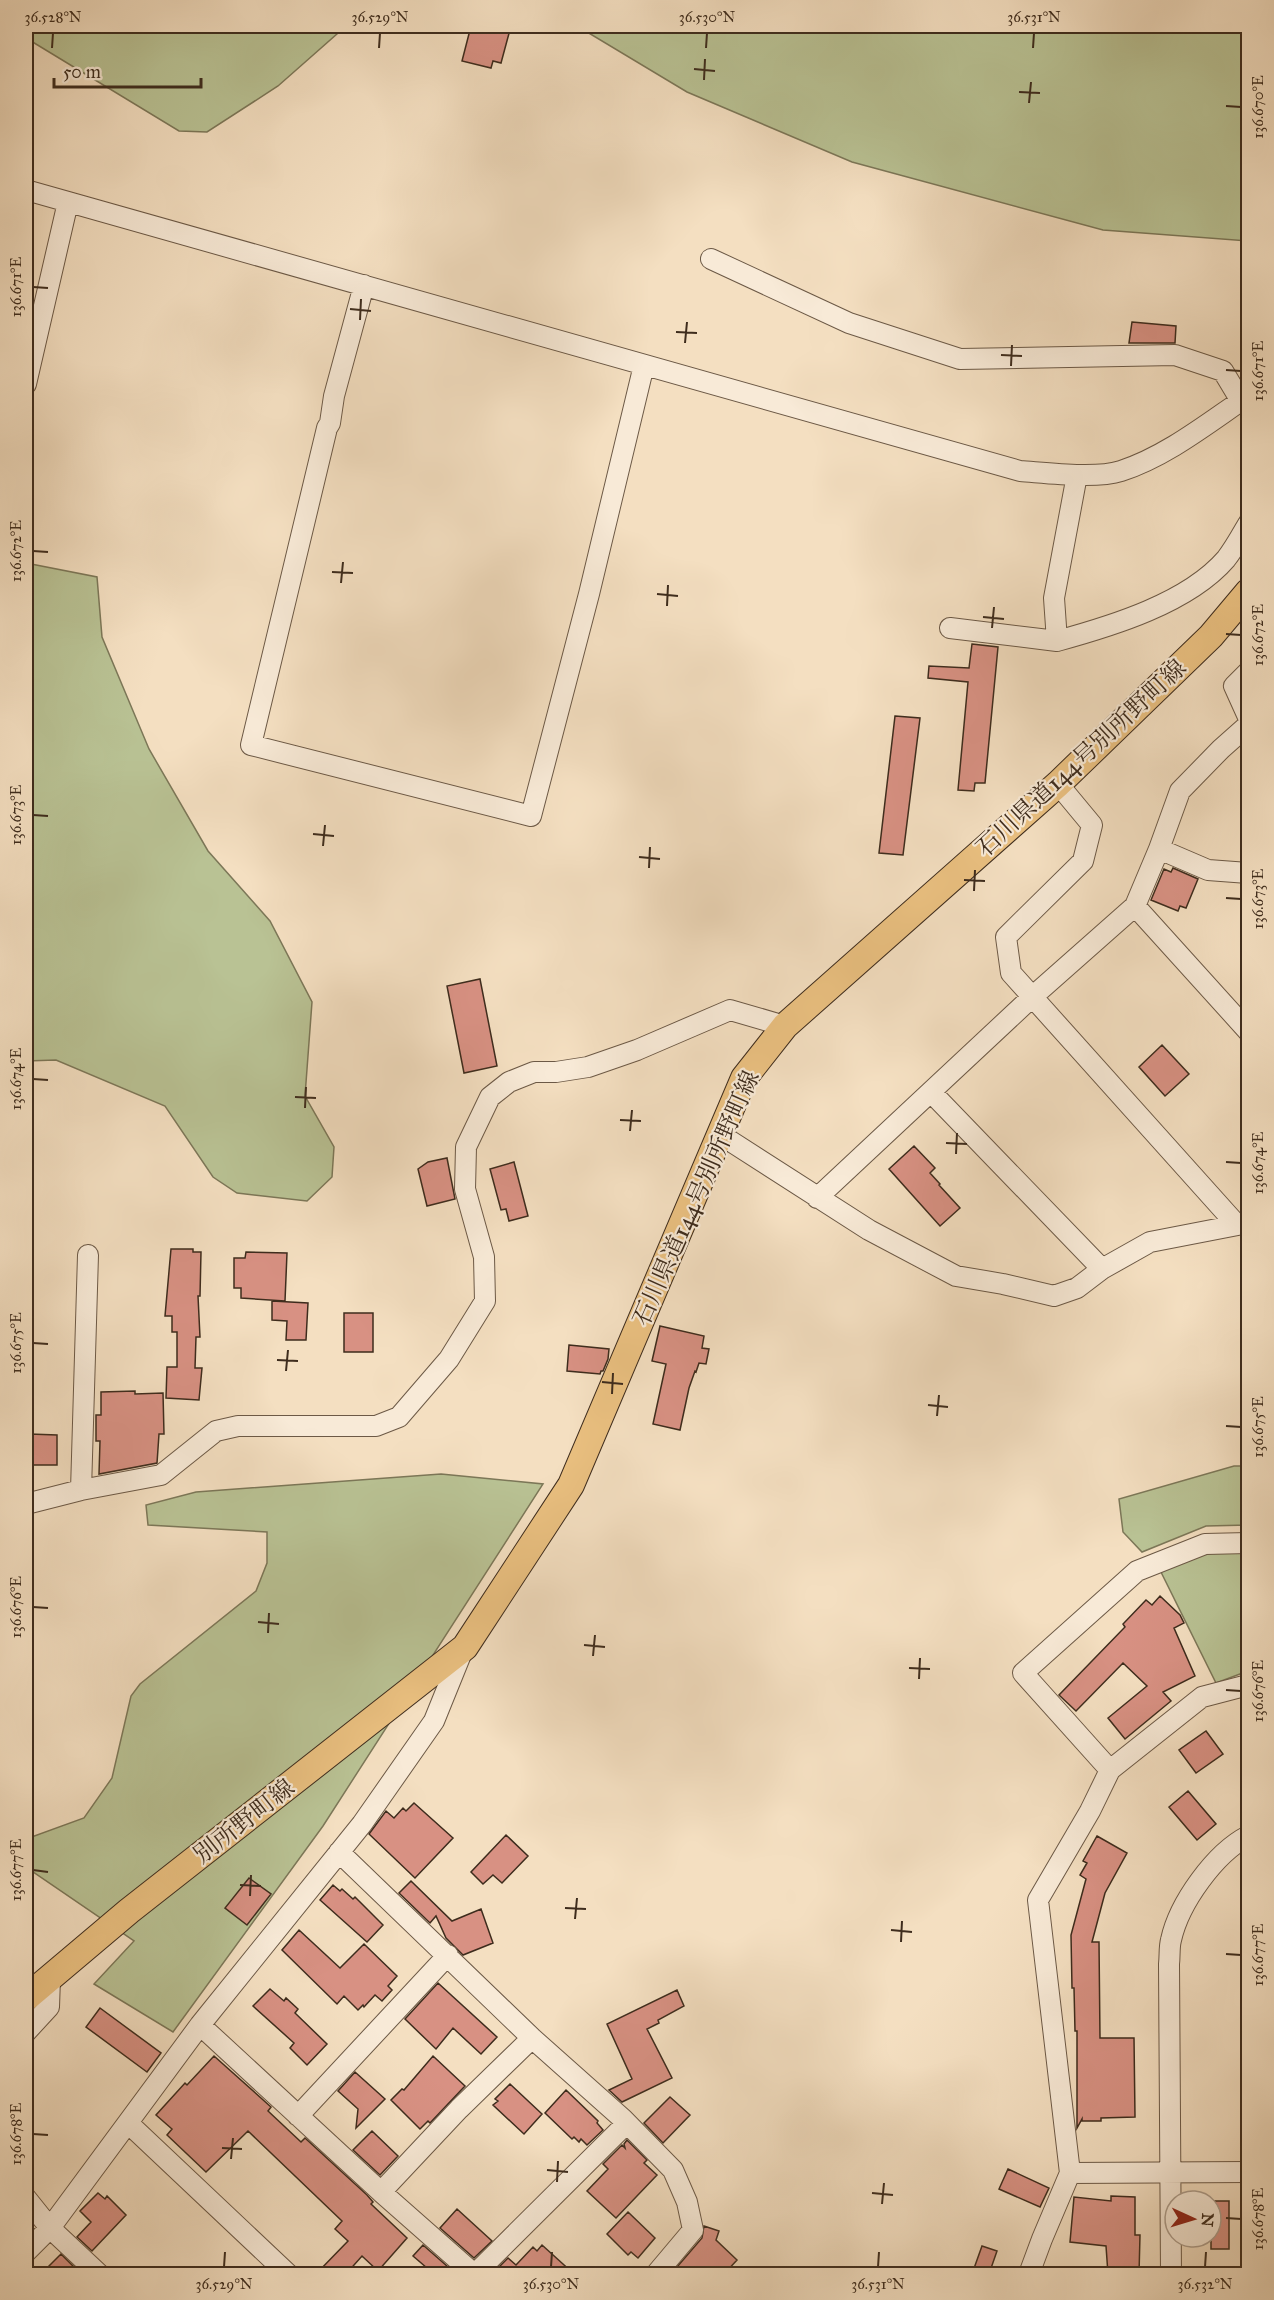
<svg xmlns="http://www.w3.org/2000/svg" width="1274" height="2300" viewBox="0 0 1274 2300" font-family="'IM FELL Great Primer','Noto Serif JP',serif">
<rect width="100%" height="100%" fill="#f4dfc1"/>
<filter id="stains"><feTurbulence type="fractalNoise" baseFrequency=".00333" numOctaves="4"/><feColorMatrix values="0 0 0 0 .2 0 0 0 0 .09 0 0 0 0 .02 0 0 0 .5 -.17"/></filter>
<radialGradient id="worn" r=".72"><stop offset=".6" stop-color="#630" stop-opacity="0"/><stop offset="1" stop-color="#630" stop-opacity=".3"/></radialGradient>
<path fill="#b9c294" stroke="#7c7758" stroke-width="1.5" d="M26 26H346L278 86 207 132 179 131 26 38Z
M577 26H1248V241L1103 230 852 162 687 92Z
M26 563 97 577 102 637 149 749 208 851 270 921 312 1002 305 1096 334 1147 332 1177 307 1201 237 1193 213 1177 165 1106 56 1060 26 1061Z
M1234 1466H1248V1525L1206 1526 1142 1552 1123 1532 1119 1499Z
M441 1474 543 1484 323 1826 173 2032 94 1984 134 1941 26 1867V1839L84 1818 112 1778 131 1696 140 1684 256 1591 267 1563V1532L148 1525 146 1505 196 1492Z
M1248 1543V1671L1216 1683 1157 1564Z"/>
<path fill="#d89183" stroke="#3e2c1d" stroke-width="1.5" d="M471 26H511L501 63 493 61 491 68 462 61Z
M1132 322 1176 326 1175 343H1129Z
M972 644 998 647 985 783H975L974 791 958 790 968 682 928 678 929 666 969 668Z
M895 716 920 718 903 855 879 853Z
M1173 868 1198 879 1186 908 1180 906 1178 911 1151 900 1164 869 1171 872Z
M480 979 497 1066 464 1073 447 986Z
M1162 1045 1189 1074 1165 1096 1139 1067Z
M914 1146 935 1168 930 1173 940 1184 939 1185 960 1208 940 1226 889 1169Z
M447 1158 455 1199 427 1206 418 1169 428 1162Z
M514 1162 528 1216 509 1221 506 1209 501 1210 490 1169Z
M171 1249H193V1252H201L200 1296H198L200 1337H196L195 1368H202L199 1400 166 1398 167 1367H177V1332H172V1316H165Z
M246 1252 287 1253 285 1301 241 1298V1288H234V1258H245Z
M272 1301 308 1303 306 1340H286L287 1321 272 1320Z
M344 1313H373V1352H344Z
M660 1326 704 1336 702 1348 709 1349 706 1364 699 1363 696 1372 695 1371 689 1388 680 1430 653 1424 666 1364 652 1361Z
M569 1345 609 1349 608 1359 603 1371H601L600 1374 567 1371Z
M135 1391V1394L163 1393 164 1434H159L157 1463 99 1474 100 1441H96V1415H101V1392Z
M29 1434 57 1435V1465H26V1444H29Z
M1160 1596 1180 1615 1184 1623 1174 1628 1195 1676 1163 1692 1171 1701 1125 1739 1108 1718 1147 1686 1123 1663 1076 1711 1059 1695 1125 1627 1123 1624 1146 1600 1152 1605Z
M1206 1731 1223 1754 1196 1773 1179 1750Z
M1188 1791 1216 1824 1197 1840 1169 1807Z
M414 1803 453 1838 415 1878 369 1834 386 1811 394 1818 403 1808 406 1811Z
M506 1835 528 1856 502 1883 493 1875 483 1884 471 1872Z
M1097 1836 1127 1853 1105 1893 1092 1942H1099L1100 2038H1134L1135 2117 1101 2118V2121H1082V2119L1077 2128V2031H1075L1074 1988H1072L1071 1935 1086 1879 1080 1875 1087 1863 1083 1861Z
M249 1878 271 1894 247 1925 225 1908Z
M411 1881 452 1921 481 1909 493 1943 463 1955 446 1938 436 1916 430 1923 399 1893Z
M333 1885 340 1891 342 1889 353 1899 355 1897 383 1925 367 1942 320 1900Z
M299 1930 340 1968 364 1944 397 1976 388 1986 392 1990 382 2001 375 1995 364 2007 363 2005 358 2010 344 1996 337 2004 282 1950Z
M438 1983 497 2037 481 2054 453 2028 436 2049 405 2019Z
M270 1989 284 2001 286 1998 298 2009 295 2013 327 2044 307 2065 290 2048 294 2043 253 2006Z
M677 1990 684 2006 658 2020 659 2023 647 2029 672 2078 622 2102 609 2090 632 2079 607 2024Z
M100 2008 161 2053 147 2072 86 2027Z
M214 2056 271 2107 268 2111 301 2142 305 2138 367 2195 373 2202 371 2204 407 2238 378 2271 362 2256 346 2274H316L348 2241 335 2229 342 2221 248 2131 206 2172 167 2135 172 2129 156 2115 185 2083 187 2085Z
M433 2056 465 2086 430 2123 428 2121 420 2129 391 2100 402 2089 404 2090Z
M355 2072 385 2099 356 2128 358 2109 338 2091Z
M510 2084 542 2114 524 2134 493 2105 498 2101 495 2099Z
M566 2090 598 2121 597 2123 603 2130 587 2145 581 2139 579 2142 574 2137 572 2139 545 2113Z
M670 2097 690 2115 663 2143 644 2123Z
M372 2131 398 2156 380 2175 353 2150Z
M627 2140 647 2160 644 2163 657 2175 616 2218 587 2191 608 2169 603 2164 622 2145 625 2148 624 2144Z
M1008 2169 1049 2188 1040 2207 999 2189Z
M98 2193 105 2199 107 2196 126 2215 92 2251 77 2237 91 2222 80 2211Z
M1111 2196 1135 2197V2235H1140L1139 2274H1108L1106 2246 1070 2242 1074 2197 1111 2201Z
M1211 2201H1229V2249H1211Z
M457 2209 492 2241 474 2258 440 2228Z
M628 2212 655 2238 638 2258 631 2252 628 2255 607 2234Z
M704 2226 719 2231 716 2240 737 2260 724 2274H671L702 2238Z
M423 2245 456 2274H434L413 2256Z
M542 2245 574 2274H499L495 2271 508 2258 516 2265 533 2247 537 2251Z
M982 2246 997 2251 989 2274H972Z
M61 2254 76 2269 70 2274H41Z"/>
<g fill="none" stroke-linecap="round" stroke-linejoin="round">
<defs>
<path id="minor" d="M26 190 1020 471C1048 473 1096 479 1121 471 1167 456 1208 423 1248 396
M711 259 849 323 960 359 1175 355 1223 371 1241 401
M364 285 334 396 330 423 327 428 251 745 531 816 589 594 644 365
M26 384 68 202
M950 628 1057 641 1054 598 1077 475
M1057 641C1112 626 1188 603 1226 559 1234 549 1241 536 1248 524
M1248 672 1234 686 1248 717
M1058 784 1092 825 1083 861 1006 937 1011 973 1237 1225
M1159 849 1208 870 1248 873
M1135 906 1248 1031
M931 1092 1102 1269
M721 1135 869 1230 956 1276 1003 1284 1054 1296 1077 1288 1102 1269 1150 1242 1248 1223
M817 1198 1031 998 1135 906 1159 849 1180 791 1221 749 1248 725
M81 1490 88 1255
M26 1504 81 1490 161 1475 216 1431 238 1426H376L399 1417 449 1359 485 1301 484 1257 465 1189 466 1147 490 1097 509 1082 534 1072H556L588 1067 637 1050 730 1010 785 1026
M1110 1770 1023 1673 1137 1571 1205 1544 1248 1543
M339 1852 532 2038 623 2119 673 2170 687 2202 693 2230 656 2274
M200 2025 381 2192 474 2274
M26 2032 49 2007 50 1978
M298 2116 448 1955
M128 2123 288 2274
M1070 2173 1038 1900 1090 1811 1110 1770 1202 1697 1248 1685
M381 2192 459 2109 532 2038
M26 2198 50 2228 99 2274
M26 2252 50 2228 200 2025 362 1824 434 1721 464 1647
M475 2274 627 2123
M1029 2274 1042 2239 1070 2173 1248 2172
M1171 2274 1169 1964C1170 1956 1169 1947 1171 1940 1179 1903 1215 1853 1248 1836"/>
<path id="major" d="M26 1998 129 1911 465 1647 571 1485 744 1078 785 1026 1058 784 1211 636 1248 592"/>
</defs>
<use href="#minor" stroke="#6c5946" stroke-width="22"/>
<use href="#major" stroke="#3e2c1d" stroke-width="28"/>
<use href="#minor" stroke="#f8ead7" stroke-width="20"/>
<use href="#major" stroke="#eac080" stroke-width="26"/>
</g>
<path fill="none" stroke="#3e2c1d" stroke-width="2" d="M52 48 53 33M379 48 380 33M706 48 707 33M1033 48 1034 33M694 69 715 71M704 80 705 59M1019 92 1040 93M1029 103 1031 82M1226 106 1241 107M33 287 48 288M350 309 371 311M360 320 361 299M676 332 697 333M685 343 687 322M1001 355 1022 356M1011 366 1012 345M1226 370 1241 371M33 551 48 552M332 572 353 573M341 583 343 562M657 594 678 596M667 606 668 585M983 617 1004 619M992 628 994 607M1226 634 1241 635M33 815 48 816M313 834 334 836M323 846 325 825M639 857 660 859M649 868 650 847M964 880 985 881M974 891 975 870M1226 898 1241 899M33 1079 48 1080M295 1097 316 1098M305 1108 306 1087M620 1120 641 1121M630 1131 632 1110M946 1143 967 1144M956 1154 957 1133M1226 1162 1241 1163M33 1343 48 1344M277 1360 298 1361M286 1371 288 1350M602 1382 623 1384M612 1394 613 1373M928 1405 948 1407M937 1416 939 1395M1226 1426 1241 1427M33 1607 48 1608M258 1622 279 1624M268 1633 269 1613M584 1645 605 1647M593 1656 595 1635M909 1668 930 1669M919 1679 920 1658M1226 1690 1241 1691M33 1870 48 1872M240 1885 261 1886M250 1896 251 1875M565 1908 586 1909M575 1919 577 1898M891 1930 912 1932M901 1942 902 1921M1226 1954 1241 1955M33 2134 48 2135M222 2148 242 2149M231 2159 233 2138M547 2170 568 2172M557 2182 558 2161M872 2193 893 2195M882 2204 884 2183M1226 2218 1241 2219M224 2267 225 2252M551 2267 552 2252M878 2267 879 2252M1205 2267 1206 2252"/>
<g text-anchor="middle" dominant-baseline="central" stroke-width="4.5" stroke-linejoin="round" paint-order="stroke">
<g font-size="24" fill="#3e2c1d" stroke="#f8ead7">
<text transform="translate(1081 758) rotate(-43)">石川県道144号別所野町線</text>
<text transform="translate(696 1198) rotate(-66)">石川県道144号別所野町線</text>
<text transform="translate(244 1821) rotate(-38)">別所野町線</text>
</g>
</g>
<rect width="1274" height="2300" fill="none" stroke="#f4dfc1" stroke-width="66"/>
<g transform="translate(1193 2219) rotate(94)"><circle r="28" fill="#f8ead7" stroke="#ae9e8d" stroke-width="1.5"/>
<path d="M0-4.5L10 22L0 15L-10 22Z" fill="#8f2418"/>
<text y="-9" font-size="16" font-weight="bold" text-anchor="middle" fill="#3e2c1d">N</text>
</g>
<path d="M54 78v9h147v-9" fill="none" stroke="#3e2c1d" stroke-width="3"/>
<text x="63" y="78" font-size="18" fill="#3e2c1d" stroke="#f8ead7" stroke-width="4.5" paint-order="stroke">50 m</text>
<rect x="33" y="33" width="1208" height="2234" fill="none" stroke="#3e2c1d" stroke-width="2"/>
<g font-size="15" text-anchor="middle" fill="#3e2c1d">
<text x="53" y="22">36.528°N</text>
<text x="380" y="22">36.529°N</text>
<text x="707" y="22">36.530°N</text>
<text x="1034" y="22">36.531°N</text>
<text transform="translate(1258 107) rotate(-90)" y="5">136.670°E</text>
<text transform="translate(16 287) rotate(-90)" y="5">136.671°E</text>
<text transform="translate(1258 371) rotate(-90)" y="5">136.671°E</text>
<text transform="translate(16 551) rotate(-90)" y="5">136.672°E</text>
<text transform="translate(1258 635) rotate(-90)" y="5">136.672°E</text>
<text transform="translate(16 815) rotate(-90)" y="5">136.673°E</text>
<text transform="translate(1258 899) rotate(-90)" y="5">136.673°E</text>
<text transform="translate(16 1079) rotate(-90)" y="5">136.674°E</text>
<text transform="translate(1258 1163) rotate(-90)" y="5">136.674°E</text>
<text transform="translate(16 1343) rotate(-90)" y="5">136.675°E</text>
<text transform="translate(1258 1427) rotate(-90)" y="5">136.675°E</text>
<text transform="translate(16 1607) rotate(-90)" y="5">136.676°E</text>
<text transform="translate(1258 1691) rotate(-90)" y="5">136.676°E</text>
<text transform="translate(16 1870) rotate(-90)" y="5">136.677°E</text>
<text transform="translate(1258 1955) rotate(-90)" y="5">136.677°E</text>
<text transform="translate(16 2134) rotate(-90)" y="5">136.678°E</text>
<text transform="translate(1258 2219) rotate(-90)" y="5">136.678°E</text>
<text x="224" y="2289">36.529°N</text>
<text x="551" y="2289">36.530°N</text>
<text x="878" y="2289">36.531°N</text>
<text x="1205" y="2289">36.532°N</text>
</g>
<rect width="100%" height="100%" filter="url(#stains)"/>
<rect width="100%" height="100%" fill="url(#worn)"/>
</svg>
